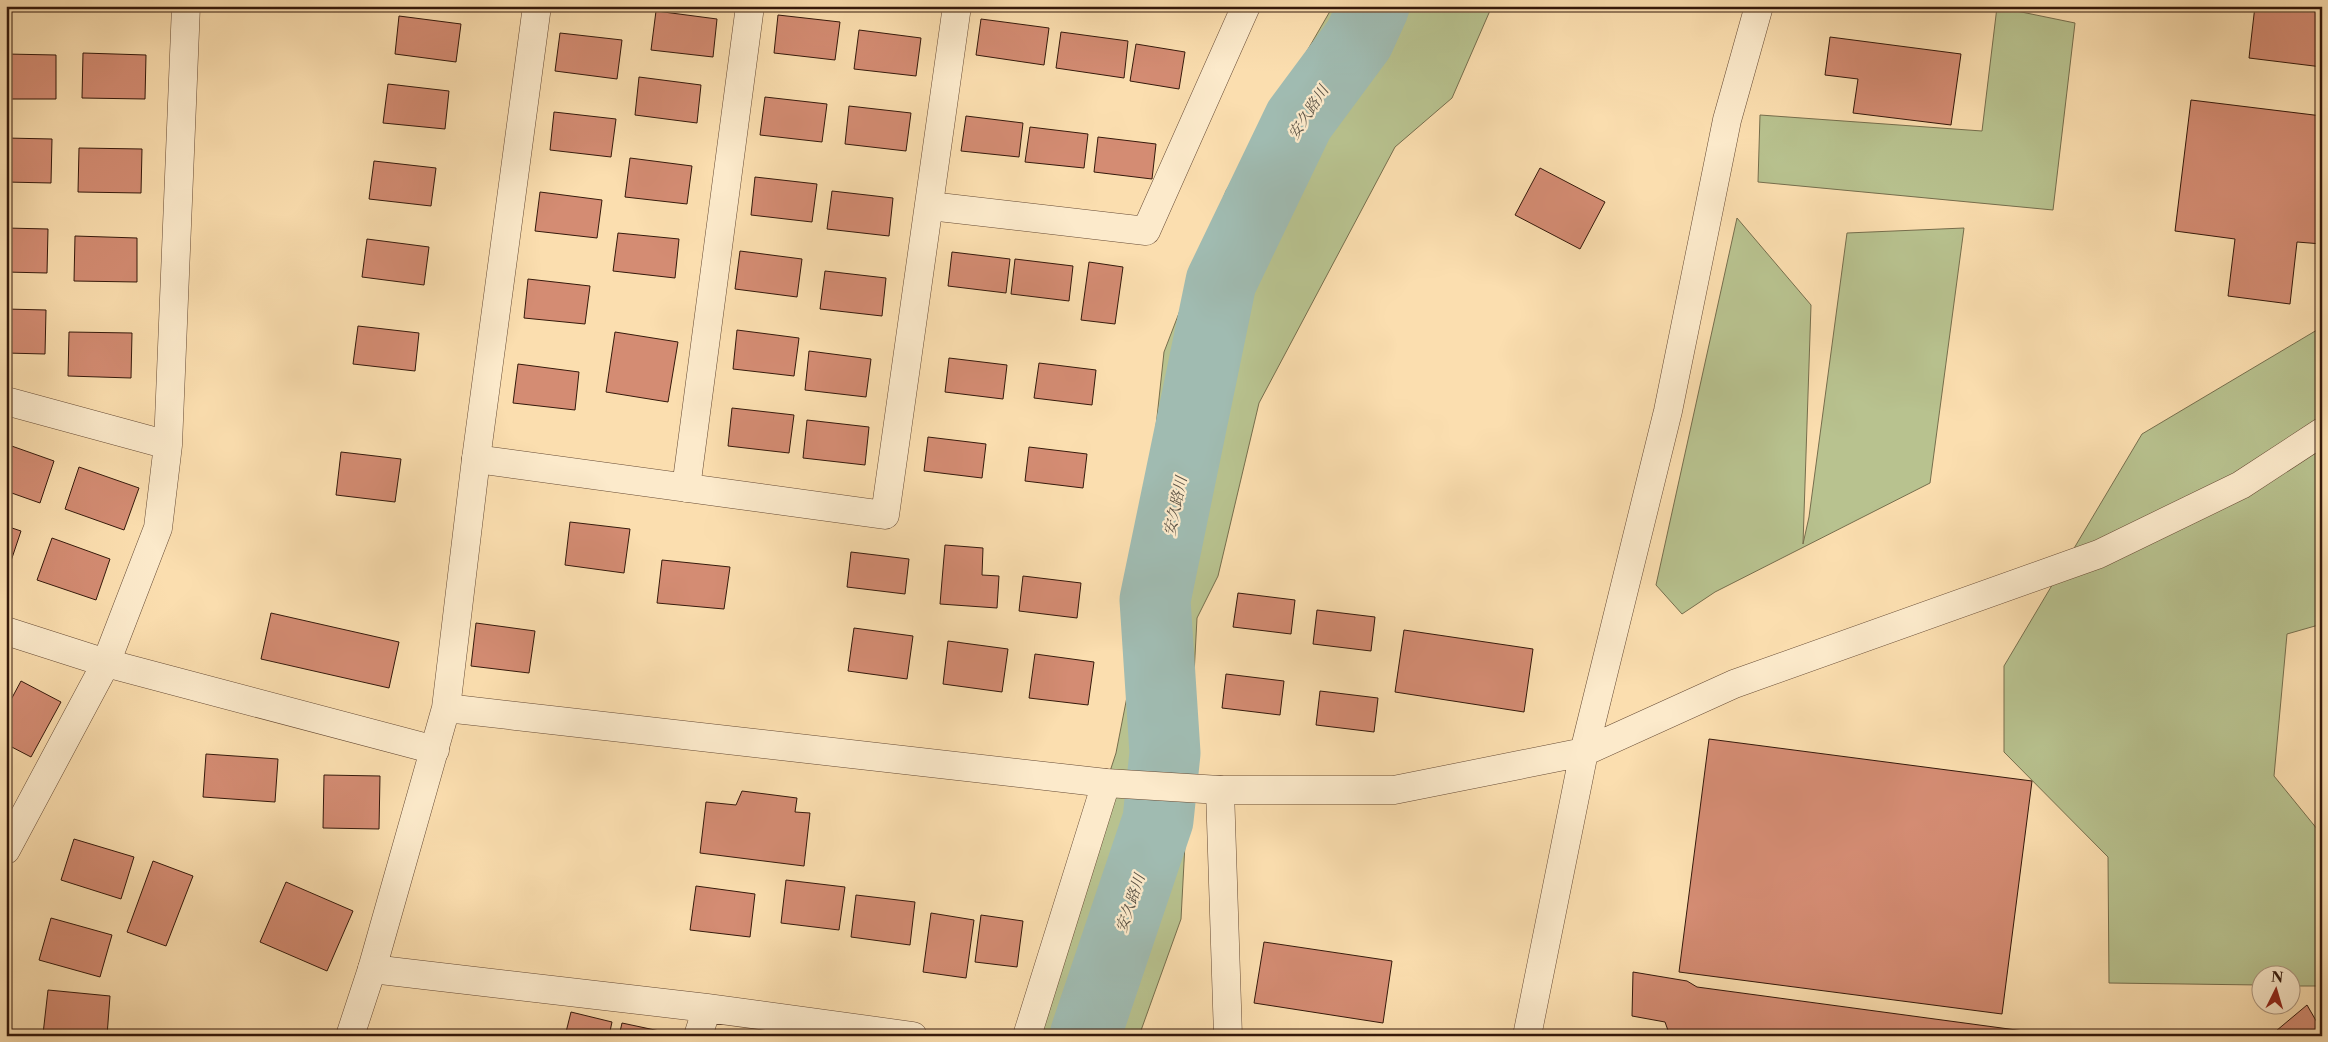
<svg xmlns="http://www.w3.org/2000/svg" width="2328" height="1042" viewBox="0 0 2328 1042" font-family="'Libre Caslon Text','Noto Serif JP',serif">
<rect width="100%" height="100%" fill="#fbdeaf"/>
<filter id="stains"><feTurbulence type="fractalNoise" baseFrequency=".004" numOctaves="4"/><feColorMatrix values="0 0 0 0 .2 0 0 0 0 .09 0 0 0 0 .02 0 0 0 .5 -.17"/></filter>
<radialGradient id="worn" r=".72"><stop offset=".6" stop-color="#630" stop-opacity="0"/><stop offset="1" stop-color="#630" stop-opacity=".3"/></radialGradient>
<path fill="#b8c28f" stroke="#766e4d" d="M1333 6H1492L1452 98 1395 147 1259 403 1218 576 1197 618 1181 919 1139 1036H1024L1116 753 1150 579 1148 501 1164 352 1226 191Z
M1997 7 2075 23 2053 210 1758 182 1760 115 1982 131Z
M1737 218 1811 305 1803 544 1809 517 1847 233 1964 228 1930 483 1715 592 1682 614 1656 585Z
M2322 327V624L2287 634 2274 776 2322 835V986H2291L2290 974H2260V985L2109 983 2108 857 2004 752V666L2142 434Z"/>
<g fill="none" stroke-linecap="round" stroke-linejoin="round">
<path stroke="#a0bbb1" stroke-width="71" d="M1085 1036 1158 820 1165 753 1155 600 1221 282 1299 120 1359 39 1374 6"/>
</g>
<path fill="#d48c73" stroke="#35190b" d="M2255 6H2322V67L2249 58Z
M656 11 717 19 713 57 651 50Z
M778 15 840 22 835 60 774 53Z
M399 16 461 24 456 62 395 54Z
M981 19 1049 28 1044 65 976 55Z
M859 30 921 38 916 76 854 69Z
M1061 32 1128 41 1124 78 1056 68Z
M560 33 622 40 617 79 555 71Z
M1830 37 1961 54 1951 125 1853 113 1858 79 1825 75Z
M1136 44 1185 52 1179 89 1130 81Z
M83 53 146 55 145 99 82 98Z
M6 54 56 55V99H6Z
M639 77 701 85 697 123 635 115Z
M388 84 449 91 445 129 383 123Z
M765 97 827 104 822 142 760 135Z
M2191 100 2322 116V244L2297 242 2290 304 2228 296 2235 239 2175 231Z
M849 106 911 113 906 151 845 144Z
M554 112 616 119 611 157 550 150Z
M966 116 1023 123 1019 157 961 151Z
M1030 127 1088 134 1084 168 1025 162Z
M1098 137 1156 144 1152 179 1094 172Z
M6 138 52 139 51 183 6 182Z
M79 148 142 149 141 193 78 192Z
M630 158 692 166 687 204 625 197Z
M374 161 436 168 431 206 369 199Z
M1540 168 1605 202 1580 249 1515 215Z
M755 177 817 184 812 222 751 215Z
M832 191 893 198 889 236 827 229Z
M540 192 602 200 597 238 535 231Z
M6 228 48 229 47 273 6 272Z
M618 233 679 239 675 278 613 271Z
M75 236 137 238V282L74 281Z
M367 239 429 247 424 285 362 277Z
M740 251 802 259 797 297 735 289Z
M952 252 1010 259 1006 293 948 286Z
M1015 259 1073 266 1069 301 1011 294Z
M1089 262 1123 267 1115 324 1081 320Z
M825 271 886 278 882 316 820 309Z
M528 279 590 286 585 324 524 318Z
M6 309 46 310 45 354 6 353Z
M358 326 419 333 415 371 353 364Z
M737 330 799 338 794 376 733 369Z
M69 332 132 333 131 378 68 376Z
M615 332 678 342 668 402 606 392Z
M809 351 871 359 866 397 805 390Z
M949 358 1007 365 1003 399 945 392Z
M1039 363 1096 370 1092 405 1034 398Z
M518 364 579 372 575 410 513 403Z
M732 408 794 415 789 453 728 446Z
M807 420 869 427 865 465 803 458Z
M928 437 986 444 982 478 924 471Z
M6 444 54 461 40 503 6 491Z
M1029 447 1087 454 1083 488 1025 481Z
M341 452 401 459 395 502 336 495Z
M79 467 139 488 124 530 65 509Z
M570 522 630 529 624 573 565 565Z
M6 526 21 531 7 573H6Z
M52 538 110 559 96 600 37 580Z
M945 545 983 548 982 575 999 576 997 608 940 604Z
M851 552 909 559 905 594 847 587Z
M662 560 730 567 724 609 657 603Z
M1023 576 1081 583 1077 618 1019 611Z
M1238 593 1295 600 1291 634 1233 627Z
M1317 610 1375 617 1371 651 1313 644Z
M271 613 399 642 389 688 261 659Z
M476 623 535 631 529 673 471 666Z
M854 628 913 636 907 679 848 671Z
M1404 630 1533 649 1524 712 1395 692Z
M948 641 1008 649 1002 692 943 684Z
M1035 654 1094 662 1088 705 1029 698Z
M1226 674 1284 681 1280 715 1222 708Z
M21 681 61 702 31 757 6 744V709Z
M1320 691 1378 698 1374 732 1316 725Z
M1709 739 2032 781 2002 1014 1679 972Z
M206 754 278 759 275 802 203 797Z
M324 775 380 776 379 829 323 828Z
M742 791 797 798 795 812 810 813 804 866 700 853 706 802 736 805Z
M74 839 134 857 121 899 61 880Z
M153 861 193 876 166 946 127 932Z
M786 880 845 887 839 930 781 923Z
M286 882 353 911 327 971 260 942Z
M696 886 755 894 750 937 690 930Z
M856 895 915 902 910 945 851 937Z
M931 913 974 920 966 978 923 972Z
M981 915 1023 921 1017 967 975 962Z
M51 918 112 935 100 977 39 960Z
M1264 942 1392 961 1383 1023 1254 1003Z
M1633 972 1687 981 1697 987 2061 1036H1670L1665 1022 1632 1016Z
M48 990 110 996 107 1036 43 1034Z
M2307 1005 2322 1031V1036H2270Z
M571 1012 612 1022 609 1036H565Z
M622 1023 669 1033 668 1036H619Z"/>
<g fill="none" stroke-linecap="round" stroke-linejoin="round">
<defs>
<path id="minor" d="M930 206 1146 231 1246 6
M6 401 168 445
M476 459 885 515 957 6
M686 488 750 6
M6 631 106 663 435 750
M1220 790 1228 1036
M6 850 106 663 158 528 168 445 186 6
M372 969 707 1008 913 1036
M698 1036 707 1008
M1027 1036 1106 783"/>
<path id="tertiary" d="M446 708 1106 783 1220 790H1394L1584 752 1734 684 2099 554 2241 485 2322 432
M350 1036 372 969 446 708 476 459 537 6
M1527 1036 1584 752 1668 411 1727 120 1759 6"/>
</defs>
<use href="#minor" stroke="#664a34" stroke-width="29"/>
<use href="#tertiary" stroke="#664a34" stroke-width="29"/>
<use href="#minor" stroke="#fceacb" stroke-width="28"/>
<use href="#tertiary" stroke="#fceacb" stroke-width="28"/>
</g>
<g text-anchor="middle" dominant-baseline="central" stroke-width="4.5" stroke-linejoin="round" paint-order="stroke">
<g font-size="15" font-style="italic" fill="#5a5245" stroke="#fceacb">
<text transform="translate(1308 112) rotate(-57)">安久路川</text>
<text transform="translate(1175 506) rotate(-78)">安久路川</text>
<text transform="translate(1130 903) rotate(-71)">安久路川</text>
</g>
</g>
<rect width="2328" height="1042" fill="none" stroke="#fbdeaf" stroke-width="25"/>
<rect x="8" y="8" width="2313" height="1027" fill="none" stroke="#35190b" stroke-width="2.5"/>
<rect x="12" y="12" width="2303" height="1017" fill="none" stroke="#35190b"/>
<g transform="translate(2276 990) rotate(5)"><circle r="24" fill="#fceacb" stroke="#ac967e"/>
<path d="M0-4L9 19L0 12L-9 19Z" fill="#8f2418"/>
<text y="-8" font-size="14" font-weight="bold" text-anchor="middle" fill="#35190b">N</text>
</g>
<rect width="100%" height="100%" filter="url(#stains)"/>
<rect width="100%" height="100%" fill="url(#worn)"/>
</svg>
